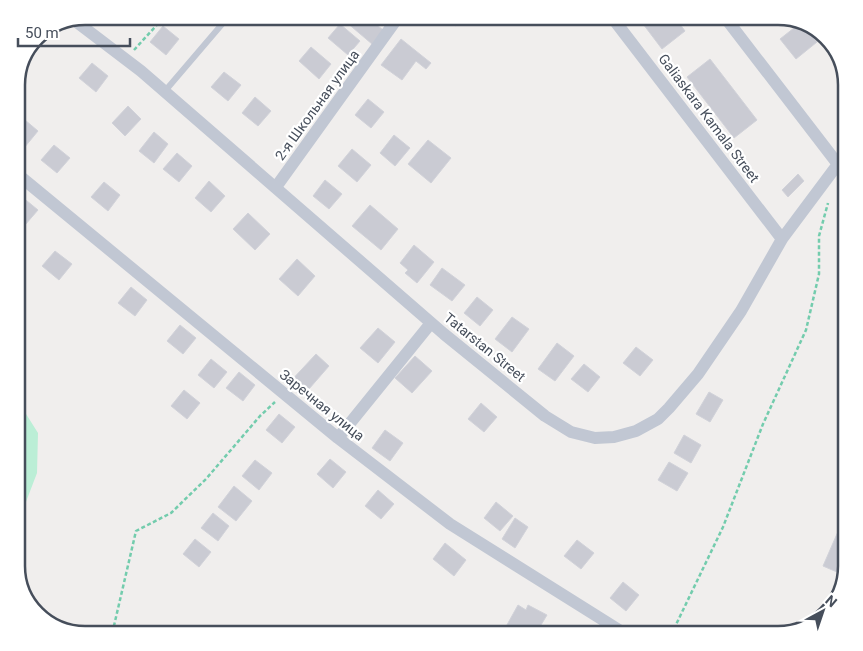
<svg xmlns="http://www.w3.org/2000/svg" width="863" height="651" viewBox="0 0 863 651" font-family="Roboto,sans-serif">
<rect width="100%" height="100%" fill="#f0eeed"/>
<path fill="#bbeed6" d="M16 398 38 433 37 473 21 515 16 547Z"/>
<path fill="#cacbd3" stroke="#d1d2d9" d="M339 16H366L383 30 372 44Z
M443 16H463L456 26Z
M637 16H674L685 31 662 49Z
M340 24 360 41 348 55 328 38Z
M799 24 803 25 817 42 796 59 780 39Z
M163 26 179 39 166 55 150 42Z
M401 39 431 63 426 69 416 61 402 80 381 65Z
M311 47 331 64 319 79 299 61Z
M710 59 757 120 734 138 687 77Z
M92 63 108 76 96 92 79 78Z
M224 72 241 85 228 101 211 87Z
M255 97 271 111 258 126 242 113Z
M368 99 384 112 371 128 355 115Z
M128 106 141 119 125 136 112 123Z
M25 120 38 131 24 148 16 141V130Z
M154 132 168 144 154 163 139 151Z
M394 135 410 148 395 166 380 153Z
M428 140 451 158 431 183 408 164Z
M54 145 70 158 57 173 41 160Z
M352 149 371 165 357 182 338 166Z
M177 153 192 166 179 182 163 169Z
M798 174 804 181 788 197 782 190Z
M325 180 342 194 329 209 313 196Z
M209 181 225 196 211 212 195 198Z
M104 182 120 195 108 211 91 197Z
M21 196 38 210 25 225 16 218V203Z
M370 205 398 229 381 250 352 226Z
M248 213 270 234 255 250 233 229Z
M414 245 434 262 417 283 405 273 408 270 400 263Z
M55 251 72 264 59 280 42 266Z
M297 259 315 276 298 296 279 279Z
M442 268 465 285 452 301 430 285Z
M131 287 147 300 135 316 118 303Z
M477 297 493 310 480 326 464 313Z
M512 317 529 329 512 352 495 339Z
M180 325 196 338 183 354 167 341Z
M378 328 395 342 378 363 360 348Z
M557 343 574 356 555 381 538 369Z
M636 347 653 360 640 376 623 363Z
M316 354 329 366 302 397 288 384Z
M415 356 432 371 412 393 395 378Z
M211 359 227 372 214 388 198 375Z
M584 364 600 377 588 392 571 379Z
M239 372 255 385 243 401 226 388Z
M184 390 200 403 187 419 171 406Z
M709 392 723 400 710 422 696 414Z
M481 403 497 417 484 432 468 419Z
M279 414 295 427 282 443 266 430Z
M385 430 403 443 390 461 372 448Z
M684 435 701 445 691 463 674 453Z
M330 459 346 472 333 488 317 474Z
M255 460 272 473 259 490 242 476Z
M669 462 688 473 677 491 658 480Z
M234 486 252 501 236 521 218 507Z
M378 490 394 504 381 519 365 506Z
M496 502 513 516 500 531 484 518Z
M847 511V566L844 575 823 566Z
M213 513 229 526 218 541 201 528Z
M515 518 528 527 515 548 502 539Z
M195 539 211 552 199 567 183 554Z
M577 540 594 553 581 569 564 556Z
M445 543 466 560 454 576 433 559Z
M623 582 639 595 626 611 610 598Z
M518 605 526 610 528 605 547 615 535 635H507L503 632Z"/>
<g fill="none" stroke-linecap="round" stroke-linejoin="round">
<path stroke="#73ccad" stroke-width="2.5" stroke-dasharray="4 2.5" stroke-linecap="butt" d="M134 50 165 16
M98 635 113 630 136 531 171 513 206 479 260 416 275 402
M671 635 723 527 763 424 806 330 819 274V236L828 203"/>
<path stroke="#c1c7d3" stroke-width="6" d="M165 91 229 16"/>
<path stroke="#c1c7d3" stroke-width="12" d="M611 16 782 239
M724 16 847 176
M74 20 141 71 444 334 545 416 571 432 595 438 614 437 636 431 658 419 669 408 698 374 741 311 782 239 838 164
M16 173 338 438 450 524 627 635
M276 187 399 16
M338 438 431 323"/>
</g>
<g text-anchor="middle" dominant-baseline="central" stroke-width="4.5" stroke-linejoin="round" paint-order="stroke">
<g font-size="14" fill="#464e5b" stroke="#fff">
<text transform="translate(317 105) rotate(-54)">2-я Школьная улица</text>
<text transform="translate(709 118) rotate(53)">Galiaskara Kamala Street</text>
<text transform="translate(485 347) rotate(39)">Tatarstan Street</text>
<text transform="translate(322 405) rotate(39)">Заречная улица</text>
</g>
</g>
<path d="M0 0H863V651H0ZM85 25H778A60 60 0 0 1 838 85V566A60 60 0 0 1 778 626H85A60 60 0 0 1 25 566V85A60 60 0 0 1 85 25Z" fill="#fff" fill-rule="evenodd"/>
<path fill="none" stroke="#464e5b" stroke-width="2.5" d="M85 25H778A60 60 0 0 1 838 85V566A60 60 0 0 1 778 626H85A60 60 0 0 1 25 566V85A60 60 0 0 1 85 25Z"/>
<g transform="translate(823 611) rotate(40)" stroke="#ffffff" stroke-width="4" paint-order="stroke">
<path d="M0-4L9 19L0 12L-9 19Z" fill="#464e5b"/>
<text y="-8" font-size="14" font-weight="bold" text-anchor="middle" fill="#464e5b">N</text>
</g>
<path d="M18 38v8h112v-8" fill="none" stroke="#464e5b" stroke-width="2.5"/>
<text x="25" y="38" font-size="15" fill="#464e5b" stroke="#ffffff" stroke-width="4" paint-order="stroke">50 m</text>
</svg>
